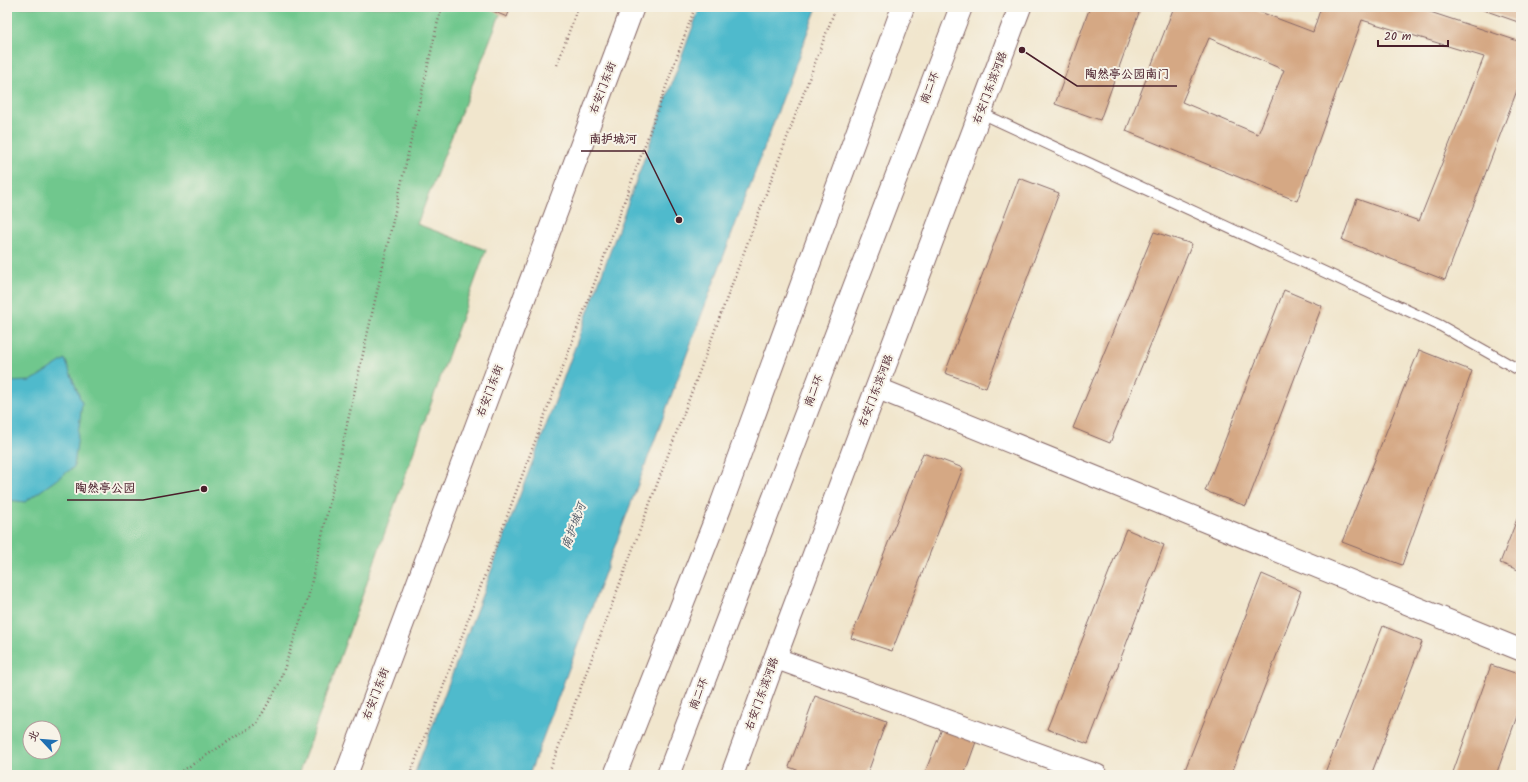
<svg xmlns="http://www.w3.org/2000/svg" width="1528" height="782" viewBox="0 0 1528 782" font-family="Kalam,'LXGW WenKai TC',sans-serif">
<rect width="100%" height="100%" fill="#f7f3e8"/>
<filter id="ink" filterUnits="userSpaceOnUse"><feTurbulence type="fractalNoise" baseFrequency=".025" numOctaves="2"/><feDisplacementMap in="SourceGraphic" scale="8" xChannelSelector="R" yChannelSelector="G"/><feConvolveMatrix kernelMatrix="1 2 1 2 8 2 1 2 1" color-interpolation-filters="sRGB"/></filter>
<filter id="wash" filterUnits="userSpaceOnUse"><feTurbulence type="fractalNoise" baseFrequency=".012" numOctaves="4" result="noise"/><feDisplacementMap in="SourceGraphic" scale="16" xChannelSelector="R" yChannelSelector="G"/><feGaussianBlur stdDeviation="0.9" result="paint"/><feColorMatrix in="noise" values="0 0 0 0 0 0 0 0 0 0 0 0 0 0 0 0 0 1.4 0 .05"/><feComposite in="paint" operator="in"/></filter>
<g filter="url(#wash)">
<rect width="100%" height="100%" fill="#f1e6cd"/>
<path fill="#70c78d" stroke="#5d735c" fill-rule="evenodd" d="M7 7H503L417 224 486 250 298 775H7ZM30 728H54V752H30Z"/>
<path fill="#50bacc" stroke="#4d6c7c" d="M700 7H817L529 775H414L543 434Z
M65 359 82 403 74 467 25 502 7 500V382L31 381Z"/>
<g id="blocks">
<path fill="#d5a884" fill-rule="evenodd" d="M483 7H511L507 17Z
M1090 7H1141L1100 120 1055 104Z
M1174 7H1247L1313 32 1321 7H1415L1521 42V80L1445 280 1342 240 1357 199 1419 221 1484 57 1362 20 1297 201 1126 131ZM1209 38 1284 70 1258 134 1182 102Z
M1475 7H1521V23Z
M1019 178 1059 193 986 388 945 373Z
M1154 232 1192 244 1110 443 1073 428Z
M1284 290 1322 306 1246 506 1205 491Z
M1419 350 1472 371 1402 565 1342 542Z
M923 453 963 468 892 651 851 638Z
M1521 509V571L1500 563Z
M1126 529 1164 545 1088 744 1047 729Z
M1262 574 1301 591 1231 775H1183Z
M1383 626 1422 642 1371 775H1324Z
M1491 665 1521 675V705L1496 775H1452Z
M815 696 886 722 867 775H810L789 767Z
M943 726 977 739 964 775H924Z"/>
</g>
</g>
<g filter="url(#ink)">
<use href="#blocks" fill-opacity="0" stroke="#846564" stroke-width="1"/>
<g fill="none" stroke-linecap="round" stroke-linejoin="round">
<defs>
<path id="lane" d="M981 113 1441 326 1521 371"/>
<path id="street" d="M877 388 1521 650
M775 658 1097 775"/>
<path id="secondary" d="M346 775 633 7
M732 775 775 658 1020 7"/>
<path id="highway" d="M615 775 720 508 903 7
M668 775 961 7"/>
</defs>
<use href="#lane" stroke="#846564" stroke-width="12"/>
<use href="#street" stroke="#846564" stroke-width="23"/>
<use href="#secondary" stroke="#846564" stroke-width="24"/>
<use href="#highway" stroke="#846564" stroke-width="24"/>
<path stroke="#846564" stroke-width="2.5" stroke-dasharray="1 3" stroke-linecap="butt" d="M557 65 578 7
M176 775 257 723 279 684 308 598 437 25 442 7
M410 775 606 252 695 7
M548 775 836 7"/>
<use href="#lane" stroke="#fff" stroke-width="10"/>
<use href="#street" stroke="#fff" stroke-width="21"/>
<use href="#secondary" stroke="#fff" stroke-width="22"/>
<use href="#highway" stroke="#fff" stroke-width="22"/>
</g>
</g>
<g text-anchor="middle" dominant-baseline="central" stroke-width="4" stroke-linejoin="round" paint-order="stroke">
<g font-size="11" fill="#4a1f2b" stroke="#f7f3e8">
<text transform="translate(603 88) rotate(-69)">右安门东街</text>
<text transform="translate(930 88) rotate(-69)">南二环</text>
<text transform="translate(990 88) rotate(-69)">右安门东滨河路</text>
<text transform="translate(490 391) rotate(-69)">右安门东街</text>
<text transform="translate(814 391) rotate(-69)">南二环</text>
<text transform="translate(876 391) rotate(-69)">右安门东滨河路</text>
<text transform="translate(376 694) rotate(-69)">右安门东街</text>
<text transform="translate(699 694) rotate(-69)">南二环</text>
<text transform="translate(762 694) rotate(-70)">右安门东滨河路</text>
</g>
<g font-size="12" font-style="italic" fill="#4c5563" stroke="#f7f3e8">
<text transform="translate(574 526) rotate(-69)">南护城河</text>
</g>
</g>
<path fill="none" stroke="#4a1f2b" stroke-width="1.5" d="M1022 50L1077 86H1177M679 220L645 151H581M204 489L143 500H67"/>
<g fill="#4a1f2b" stroke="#f7f3e8" stroke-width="1.5">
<circle cx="1022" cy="50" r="4"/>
<circle cx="679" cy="220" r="4"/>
<circle cx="204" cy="489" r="4"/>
</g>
<g font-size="12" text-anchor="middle" font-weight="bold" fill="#4a1f2b" stroke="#f7f3e8" stroke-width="4" stroke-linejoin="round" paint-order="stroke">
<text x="1127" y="78">陶然亭公园南门</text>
<text x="613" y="143">南护城河</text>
<text x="105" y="492">陶然亭公园</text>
</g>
<rect width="1528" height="782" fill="none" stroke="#f7f3e8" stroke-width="24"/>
<g transform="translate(42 740) rotate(296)"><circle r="19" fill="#f7f3e8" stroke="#b29e9c"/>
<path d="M0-3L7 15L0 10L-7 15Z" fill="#1f6fb2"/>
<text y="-6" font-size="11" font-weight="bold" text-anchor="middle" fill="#4a1f2b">北</text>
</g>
<path d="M1378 40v6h70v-6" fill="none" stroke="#4a1f2b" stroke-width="2"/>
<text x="1384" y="40" font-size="12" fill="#4a1f2b" stroke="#f7f3e8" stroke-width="3" paint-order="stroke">20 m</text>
</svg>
